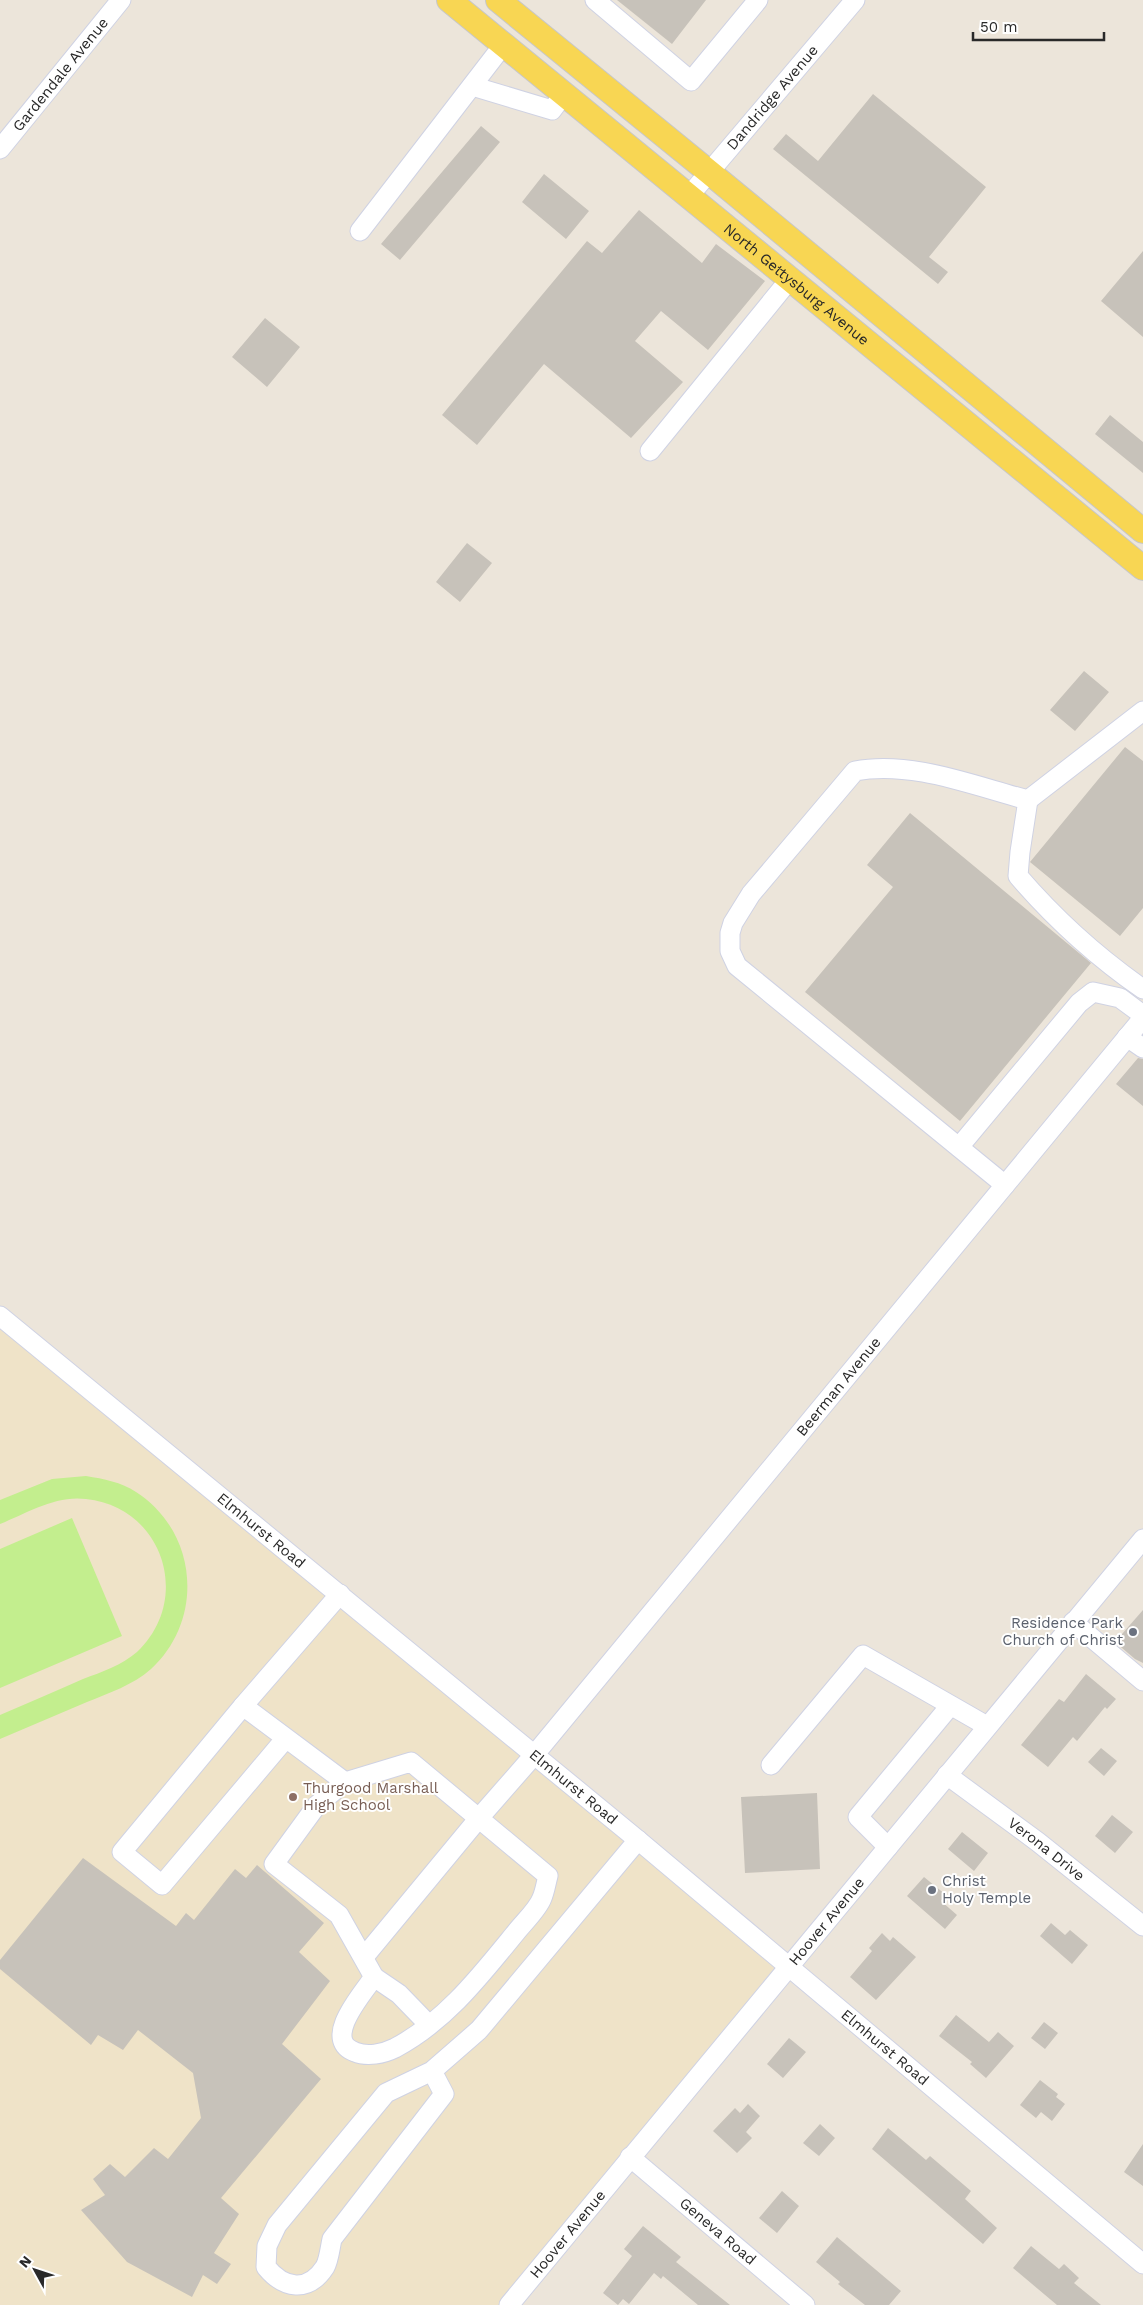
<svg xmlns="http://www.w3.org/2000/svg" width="1143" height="2305" viewBox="0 0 1143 2305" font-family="'Work Sans',sans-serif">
<rect width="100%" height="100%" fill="#ece5da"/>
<path fill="#efe3c8" d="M0 1316 790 1965 509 2305H0Z"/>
<path fill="#c3ee8e" d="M86 1476C104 1479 121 1482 136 1492 198 1532 205 1619 151 1669 133 1685 109 1693 87 1702 58 1714 29 1727 0 1739V1715C28 1703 56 1691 83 1679 102 1672 122 1665 137 1652 193 1599 163 1507 86 1499 56 1495 27 1513 0 1524V1500L52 1479Z
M72 1518 122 1636 0 1688V1549Z"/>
<path fill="#c7c2ba" d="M617 0H706L672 44Z
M873 94 986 187 929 257 948 272 938 284 773 149 786 134 818 161Z
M481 126 500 142 400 260 381 244Z
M544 174 589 211 566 239 522 202Z
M639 210 702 263 716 244 765 281 708 350 661 311 635 341 683 382 631 438 544 364 477 445 442 415 587 241 602 253Z
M1143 251V337L1101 301Z
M265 318 300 347 267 387 232 357Z
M1110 415 1143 442V473L1095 434Z
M467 543 492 563 460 602 436 582Z
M1084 671 1109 692 1075 731 1050 710Z
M1125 747 1143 761V908L1120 936 1030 862Z
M910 813 1091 963 960 1121 805 992 893 887 867 865Z
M1138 1058 1143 1059V1106L1116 1084Z
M1143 1610V1663L1135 1659 1115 1642Z
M1086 1674 1116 1699 1107 1709 1105 1707 1077 1741 1073 1737 1048 1767 1021 1745 1059 1699 1064 1702Z
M1101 1748 1117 1761 1104 1776 1088 1762Z
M817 1793 820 1869 745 1873 741 1797Z
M1112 1815 1133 1832 1115 1853 1095 1836Z
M962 1832 988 1853 974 1871 948 1849Z
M83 1858 176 1926 186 1913 194 1920 235 1869 246 1878 257 1865 324 1923 299 1952 330 1981 282 2044 321 2079 221 2198 239 2214 214 2253 231 2264 217 2284 203 2275 192 2297 127 2262 81 2210 105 2195 93 2179 110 2164 125 2177 154 2148 168 2159 201 2118 193 2073 138 2030 123 2050 98 2035 91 2045 0 1969V1960Z
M924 1877 946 1895 941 1901 957 1915 945 1929 907 1896Z
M1051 1923 1065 1935 1070 1930 1088 1945 1072 1964 1040 1936Z
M882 1933 890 1941 893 1937 916 1957 876 2000 850 1977 872 1951 869 1948Z
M956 2015 989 2042 998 2032 1014 2046 986 2078 970 2064 972 2062 939 2036Z
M1044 2022 1058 2033 1045 2049 1031 2038Z
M789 2038 806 2052 783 2078 767 2064Z
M1040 2080 1058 2094 1056 2097 1065 2104 1052 2121 1041 2112 1036 2118 1020 2105Z
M748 2104 760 2116 746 2132 752 2138 737 2153 713 2131 735 2108 740 2113Z
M820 2124 835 2138 819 2156 803 2143Z
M888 2128 926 2160 930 2156 971 2191 965 2199 997 2228 983 2244 872 2149Z
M1143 2144V2186L1124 2172Z
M782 2191 799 2206 777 2233 759 2218Z
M643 2226 681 2257 676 2262 730 2305H698L663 2276 661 2279 654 2273 629 2304 623 2299 618 2305 603 2293 632 2256 624 2249Z
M837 2237 901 2291 889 2305H865L838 2284 840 2282 816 2262Z
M1031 2246 1059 2269 1064 2264 1079 2278 1074 2283 1101 2305H1057L1013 2268Z"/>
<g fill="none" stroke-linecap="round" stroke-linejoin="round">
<defs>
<g id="minor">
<path d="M595 0 691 81 758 0"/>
<path d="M472 86 552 110 564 94"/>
<path id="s1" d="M0 149 121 0"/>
<path id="s2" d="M689 196 855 0"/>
<path d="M360 231 504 44"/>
<path d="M650 451 790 279"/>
<path d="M1028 800 1020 852 1018 876C1055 919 1097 957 1143 989"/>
<path d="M1127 1037 1143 1048"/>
<path d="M959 1147 1079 1003 1093 992 1120 998 1143 1015"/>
<path d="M1005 1185 737 966 730 951V933L733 923 751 894 855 771C911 760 974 786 1028 800L1143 711"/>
<path id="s3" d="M0 1316 638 1840 1143 2264"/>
<path d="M1073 1622 1143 1681"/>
<path d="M243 1706 340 1594"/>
<path d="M286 1738 162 1885 122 1852 243 1706 345 1782"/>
<path d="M411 1762 548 1876C546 1883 545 1891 542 1898 538 1909 525 1921 517 1931 481 1975 446 2021 395 2048 383 2054 367 2057 355 2052 321 2040 363 1993 374 1977L339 1915 274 1864 317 1805 345 1782Z"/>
<path d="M771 1765 863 1655 987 1726"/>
<path id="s4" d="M947 1775 1038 1842 1143 1926"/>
<path d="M888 1847 858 1817 950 1706"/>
<path id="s5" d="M364 1957 479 1818 535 1754 1143 1018"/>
<path d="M374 1977 399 1994 429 2025"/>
<path d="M432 2071 444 2094 332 2239C330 2248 329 2260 325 2267 308 2293 284 2289 266 2267L267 2246 277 2225 386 2093 432 2071 479 2030 638 1840"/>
<path id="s6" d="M630 2157 805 2305"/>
<path id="s7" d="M509 2305 1143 1539"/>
</g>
<g id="major">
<path id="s8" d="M449 0 1143 568"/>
<path d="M498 0 709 172 1143 531"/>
</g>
</defs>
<use href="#minor" stroke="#cfd2e3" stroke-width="21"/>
<use href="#major" stroke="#c7c7c7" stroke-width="26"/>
<use href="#minor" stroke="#fff" stroke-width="19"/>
<use href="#major" stroke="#f8d653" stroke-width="24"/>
</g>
<g fill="#6b7280" stroke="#fff" stroke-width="2">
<circle cx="1133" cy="1632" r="5"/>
<circle cx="932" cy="1890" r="5"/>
</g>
<circle fill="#8d6e63" stroke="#fff" stroke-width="2" cx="293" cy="1797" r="5"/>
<g text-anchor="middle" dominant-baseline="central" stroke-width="4" stroke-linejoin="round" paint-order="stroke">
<g font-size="15" fill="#292929" stroke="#fff">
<text stroke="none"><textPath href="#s1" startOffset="96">Gardendale Avenue</textPath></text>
<text stroke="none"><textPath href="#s2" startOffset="129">Dandridge Avenue</textPath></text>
<text stroke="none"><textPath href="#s8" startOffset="449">North Gettysburg Avenue</textPath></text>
<text stroke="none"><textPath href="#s5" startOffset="742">Beerman Avenue</textPath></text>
<text stroke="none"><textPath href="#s3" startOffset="338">Elmhurst Road</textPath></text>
<text stroke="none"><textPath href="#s3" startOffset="742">Elmhurst Road</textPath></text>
<text stroke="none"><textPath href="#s4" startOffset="124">Verona Drive</textPath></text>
<text stroke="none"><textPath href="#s7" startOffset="498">Hoover Avenue</textPath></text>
<text stroke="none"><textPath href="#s3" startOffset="1148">Elmhurst Road</textPath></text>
<text stroke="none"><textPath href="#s6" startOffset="115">Geneva Road</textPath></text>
<text stroke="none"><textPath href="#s7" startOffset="92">Hoover Avenue</textPath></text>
</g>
<g font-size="15" fill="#5b616d" stroke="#fff" text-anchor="end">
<text x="1123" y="1623">Residence Park<tspan x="1123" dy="17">Church of Christ</tspan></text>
<text x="942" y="1881" text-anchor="start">Christ<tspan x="942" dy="17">Holy Temple</tspan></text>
</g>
<g font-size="15" fill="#785e54" stroke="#fff" text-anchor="start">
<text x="303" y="1788">Thurgood Marshall<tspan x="303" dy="17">High School</tspan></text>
</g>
</g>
<g transform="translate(35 2270) rotate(310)" stroke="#ffffff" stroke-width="4" paint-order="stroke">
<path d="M0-4L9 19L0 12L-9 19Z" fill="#292929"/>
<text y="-8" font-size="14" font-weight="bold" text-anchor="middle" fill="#292929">N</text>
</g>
<path d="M973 32v8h131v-8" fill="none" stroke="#292929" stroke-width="2.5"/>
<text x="980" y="32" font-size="15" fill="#292929" stroke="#ffffff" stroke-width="4" paint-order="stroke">50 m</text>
</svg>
